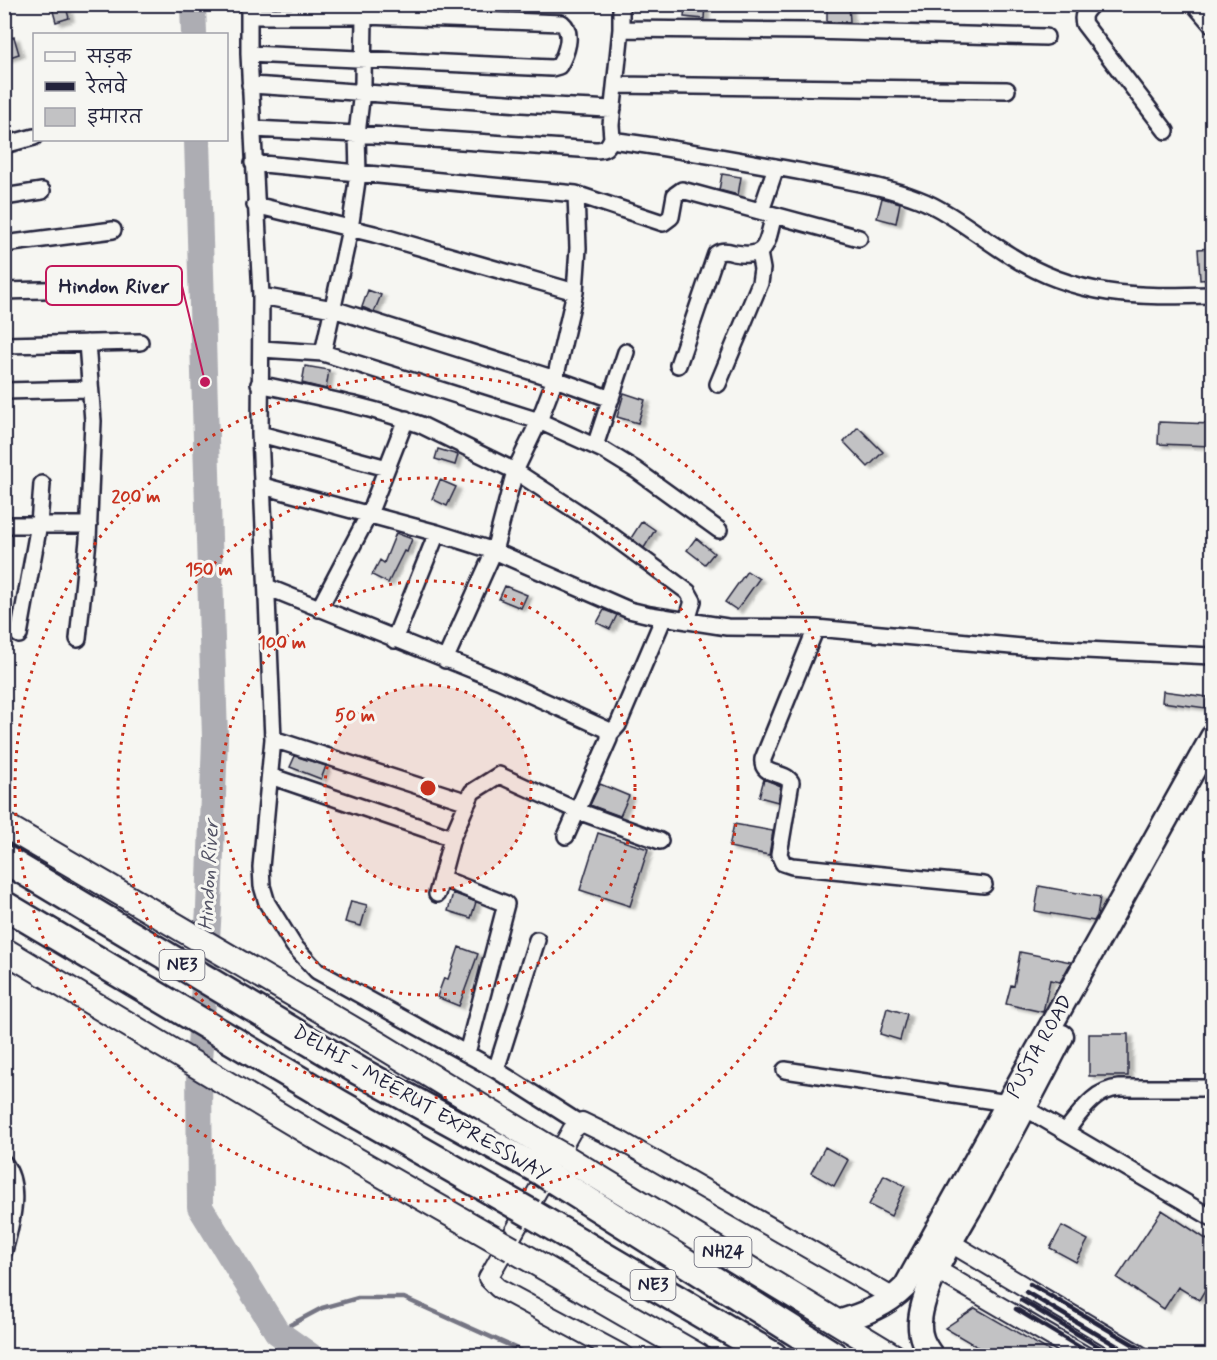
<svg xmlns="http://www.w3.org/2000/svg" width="1217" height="1360" viewBox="0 0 1217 1360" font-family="Mynerve,'Playpen Sans Deva',sans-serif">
<defs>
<filter id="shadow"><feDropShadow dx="5" dy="3" stdDeviation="1.5" flood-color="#0004"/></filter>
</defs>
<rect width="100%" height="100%" fill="#f6f6f2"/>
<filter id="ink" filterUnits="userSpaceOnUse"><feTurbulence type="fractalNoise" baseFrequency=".0167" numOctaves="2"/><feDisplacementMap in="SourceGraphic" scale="12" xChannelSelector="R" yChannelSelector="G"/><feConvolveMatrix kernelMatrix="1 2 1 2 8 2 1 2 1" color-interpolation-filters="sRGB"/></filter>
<g filter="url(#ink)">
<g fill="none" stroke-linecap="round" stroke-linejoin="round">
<path stroke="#757583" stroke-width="4.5" d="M277 1332 322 1308 358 1298H404L533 1356"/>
<path stroke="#adadb3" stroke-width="26" d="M193 4 194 34
M197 140 215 738 209 908 199 1062 200 1207 277 1332 311 1356"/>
</g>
<path fill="#c2c2c4" stroke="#22223b" stroke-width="1.5" filter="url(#shadow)" d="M51 4H65L69 18 56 22Z
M685 4H705L704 19 684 17Z
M827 4H849L850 22H827Z
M14 37 19 54 4 59V40Z
M722 174 741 177 738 195 719 190Z
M882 198 900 203 896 223 877 218Z
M1212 248V279L1200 280 1198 249Z
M368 290 381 295 374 312 362 307Z
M305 366 329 370 326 389 302 383Z
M624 393 645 400 638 423 617 417Z
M1159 422 1212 424V446L1158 444Z
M858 427 883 452 868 467 844 442Z
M438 449 458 455 455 465 435 459Z
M440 480 456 487 447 506 432 499Z
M642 521 655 530 644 548 631 538Z
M396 533 412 539 407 552 404 551 388 583 372 575 380 560 384 563Z
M696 538 714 553 705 564 687 550Z
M747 571 759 579 737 610 725 602Z
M505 586 527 595 521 608 499 599Z
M604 610 617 615 610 629 597 623Z
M1163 691 1207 697 1206 708 1162 702Z
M295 756 326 766 321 779 290 767Z
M764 779 781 786 778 802 759 797Z
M600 784 629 796 620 816 590 805Z
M734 824 773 831 769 855 729 847Z
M598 833 648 849 630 906 580 890Z
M1039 886 1100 897 1097 916 1094 921 1035 911Z
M453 893 476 902 471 918 448 911Z
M351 901 367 905 361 926 345 922Z
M459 947 478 954 459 1006 437 997 444 978 448 979Z
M1020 952 1071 962 1060 982 1050 980 1043 1012 1006 1004 1011 985 1014 986Z
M887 1008 907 1014 900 1040 880 1034Z
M1089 1034H1128V1076H1089Z
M825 1147 848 1160 834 1186 811 1173Z
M884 1175 905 1186 891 1216 869 1205Z
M1162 1210 1212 1243V1278L1199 1300 1178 1287 1164 1309 1117 1278Z
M1062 1226 1088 1240 1076 1262 1050 1248Z
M975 1308 1058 1356H993L945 1328Z"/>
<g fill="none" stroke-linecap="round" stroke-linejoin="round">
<defs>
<path id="minor" d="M249 4V54L261 296 260 434 273 739 261 867 262 886 267 903 294 946 317 971 496 1070 579 1123
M621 4V29L611 125 612 138 618 141C680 149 741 161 803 172 841 180 881 185 918 199 948 210 983 239 1011 256 1076 298 1138 297 1212 295
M1092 4C1086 11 1081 14 1084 24L1166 131
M1194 4 1212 25
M621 29 810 31 1046 37
M249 54 552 68 559 66C566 54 574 33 562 23L364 16H249
M250 85C371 92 492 104 613 109
M616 85 1007 90
M253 129 357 134 595 150C605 150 608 147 612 138
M4 145 34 137
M253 163 576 194 663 223 671 217 675 195 682 190 859 238
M4 197 42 191
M255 205 374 234 575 292
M761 211 776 167
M4 244 113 230
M4 291 117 288
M261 296 333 309 555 379 611 399
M4 345 140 342
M262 349 323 353 539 421 605 451 636 470 719 530
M323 353 350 229 358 174 357 134 363 83 364 16
M678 365 716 254C722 250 727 251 734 253 769 259 766 243 774 215
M259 384C314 396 368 406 421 425L515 471 596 524 688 592 693 601 687 621
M718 384 760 283 762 269 759 253
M4 391 90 389
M260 434 387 468
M595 446 626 352
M263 486 437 533 494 551 629 610 650 615 727 627 816 628 1022 647 1212 656
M4 525H89
M267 587 498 680 606 729 609 733V739L566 836
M319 609 369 514 406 419
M816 628 763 759C761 777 783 770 791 782L779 854 783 863 792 866 984 885
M19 635 39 524 42 484
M78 639 88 540 93 421 87 343
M394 640 437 533
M445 660 494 551 515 471 539 421 555 379 575 292 578 248 576 194
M610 734 618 725 664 617
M273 739 468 802
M270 776 452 838 437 894
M452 838 472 792 499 775 578 811 660 841
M441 878 506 904 467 1053
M496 1070 537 940
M785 1070 1008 1103
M1025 1108 1212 1218
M1066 1131C1081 1112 1094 1090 1119 1088H1212
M4 1163C22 1187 11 1224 4 1251"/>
<path id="tertiary" d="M951 1243 1141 1356
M937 1270 1085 1356
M625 1356 498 1288 488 1278 572 1130 582 1122 621 1141 894 1298"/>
<g id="primary">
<path id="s1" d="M838 1322C864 1314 886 1306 905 1287L1212 737"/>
<path d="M932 1356C924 1345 919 1336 920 1322 922 1287 956 1233 974 1202 1004 1147 1034 1092 1062 1036"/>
</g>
<path id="trunk" d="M4 825 380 1045 551 1149
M4 950 316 1137 498 1241
M565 1157 893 1356
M512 1249 698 1356"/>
<path id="motorway" d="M4 859 359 1071 539 1170
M4 905 338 1103 518 1206
M553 1179 834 1356
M532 1214 773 1356"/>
</defs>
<use href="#minor" stroke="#22223b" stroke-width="20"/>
<use href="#tertiary" stroke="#22223b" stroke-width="22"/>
<use href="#primary" stroke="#22223b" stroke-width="27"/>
<use href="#trunk" stroke="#22223b" stroke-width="28"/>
<use href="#motorway" stroke="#22223b" stroke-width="32"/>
<use href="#minor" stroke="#f6f6f2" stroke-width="15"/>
<use href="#tertiary" stroke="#f6f6f2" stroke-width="18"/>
<use href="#primary" stroke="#f6f6f2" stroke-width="22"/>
<use href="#trunk" stroke="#f6f6f2" stroke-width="24"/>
<use href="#motorway" stroke="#f6f6f2" stroke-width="27"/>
<path stroke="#22223b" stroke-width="4.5" d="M1030 1284 1153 1356
M1026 1292 1134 1356
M1021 1300 1114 1356
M1016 1309 1094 1356"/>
<defs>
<path id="trunk-bridge" d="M551 1149 565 1157
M498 1241 512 1249"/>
<path id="motorway-bridge" d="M539 1170 553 1179
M518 1206 532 1214"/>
</defs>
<use href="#trunk-bridge" stroke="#22223b" stroke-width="28" stroke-linecap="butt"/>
<use href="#motorway-bridge" stroke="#22223b" stroke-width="32" stroke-linecap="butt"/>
<use href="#trunk-bridge" stroke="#f6f6f2" stroke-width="24"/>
<use href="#motorway-bridge" stroke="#f6f6f2" stroke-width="27"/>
</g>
</g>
<circle cx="428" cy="788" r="103" fill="#c8321e" fill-opacity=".12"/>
<g fill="none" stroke="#c8321e" stroke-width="3" stroke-dasharray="3 6">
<circle cx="428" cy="788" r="103"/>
<circle cx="428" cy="788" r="207"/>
<circle cx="428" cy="788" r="310"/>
<circle cx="428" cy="788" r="413"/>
</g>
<g text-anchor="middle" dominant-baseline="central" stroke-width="6" stroke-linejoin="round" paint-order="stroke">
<g fill="#f6f6f2" stroke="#626272" stroke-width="1.5">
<rect x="159.5" y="950" width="45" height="30" rx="4.5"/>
<rect x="694.5" y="1237" width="57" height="30" rx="4.5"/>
<rect x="630.5" y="1270" width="45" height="30" rx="4.5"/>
</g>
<g font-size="18" font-weight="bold" fill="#22223b">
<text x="182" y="965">NE3</text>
<text x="723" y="1252">NH24</text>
<text x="653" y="1285">NE3</text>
</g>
<g font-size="20" fill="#22223b" stroke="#f6f6f2">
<text stroke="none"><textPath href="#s1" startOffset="352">PUSTA ROAD</textPath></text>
<text transform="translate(421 1104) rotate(30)">DELHI - MEERUT EXPRESSWAY</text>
</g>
<g font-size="21" font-style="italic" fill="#535365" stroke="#f6f6f2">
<text transform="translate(209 875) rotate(-87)">Hindon River</text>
</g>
</g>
<circle cx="428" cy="788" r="9" fill="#c8321e" stroke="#f6f6f2" stroke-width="3"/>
<g font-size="18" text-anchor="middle" font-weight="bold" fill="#c8321e" stroke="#f6f6f2" stroke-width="6" stroke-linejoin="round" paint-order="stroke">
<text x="136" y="502">200 m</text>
<text x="209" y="575">150 m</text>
<text x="282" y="648">100 m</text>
<text x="355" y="721">50 m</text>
</g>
<path fill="none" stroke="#c2185b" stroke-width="2" d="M205 382L182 286"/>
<circle fill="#c2185b" stroke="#f6f6f2" stroke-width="2" cx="205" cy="382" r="6"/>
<rect fill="#f6f6f2" stroke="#c2185b" stroke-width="2" x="46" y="266" width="136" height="39" rx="6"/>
<g font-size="21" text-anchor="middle" font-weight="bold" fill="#22223b">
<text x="114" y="293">Hindon River</text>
</g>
<rect width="1217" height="1360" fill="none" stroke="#f6f6f2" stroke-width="24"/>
<rect x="12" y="12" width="1193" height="1336" fill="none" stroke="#22223b" stroke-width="2" filter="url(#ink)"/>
<rect x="33" y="33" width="195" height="108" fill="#f6f6f2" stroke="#a1a1a9" stroke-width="1.5"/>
<rect x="45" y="52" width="30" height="9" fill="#f6f6f2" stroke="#a1a1a9" stroke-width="1.5"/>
<text x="87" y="63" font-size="18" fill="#22223b">सड़क</text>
<rect x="45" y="82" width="30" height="9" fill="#22223b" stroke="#a1a1a9" stroke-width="1.5"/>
<text x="87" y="93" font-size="18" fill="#22223b">रेलवे</text>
<rect x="45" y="108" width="30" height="18" fill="#c2c2c4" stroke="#a1a1a9" stroke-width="1.5"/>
<text x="87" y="123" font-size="18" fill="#22223b">इमारत</text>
</svg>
